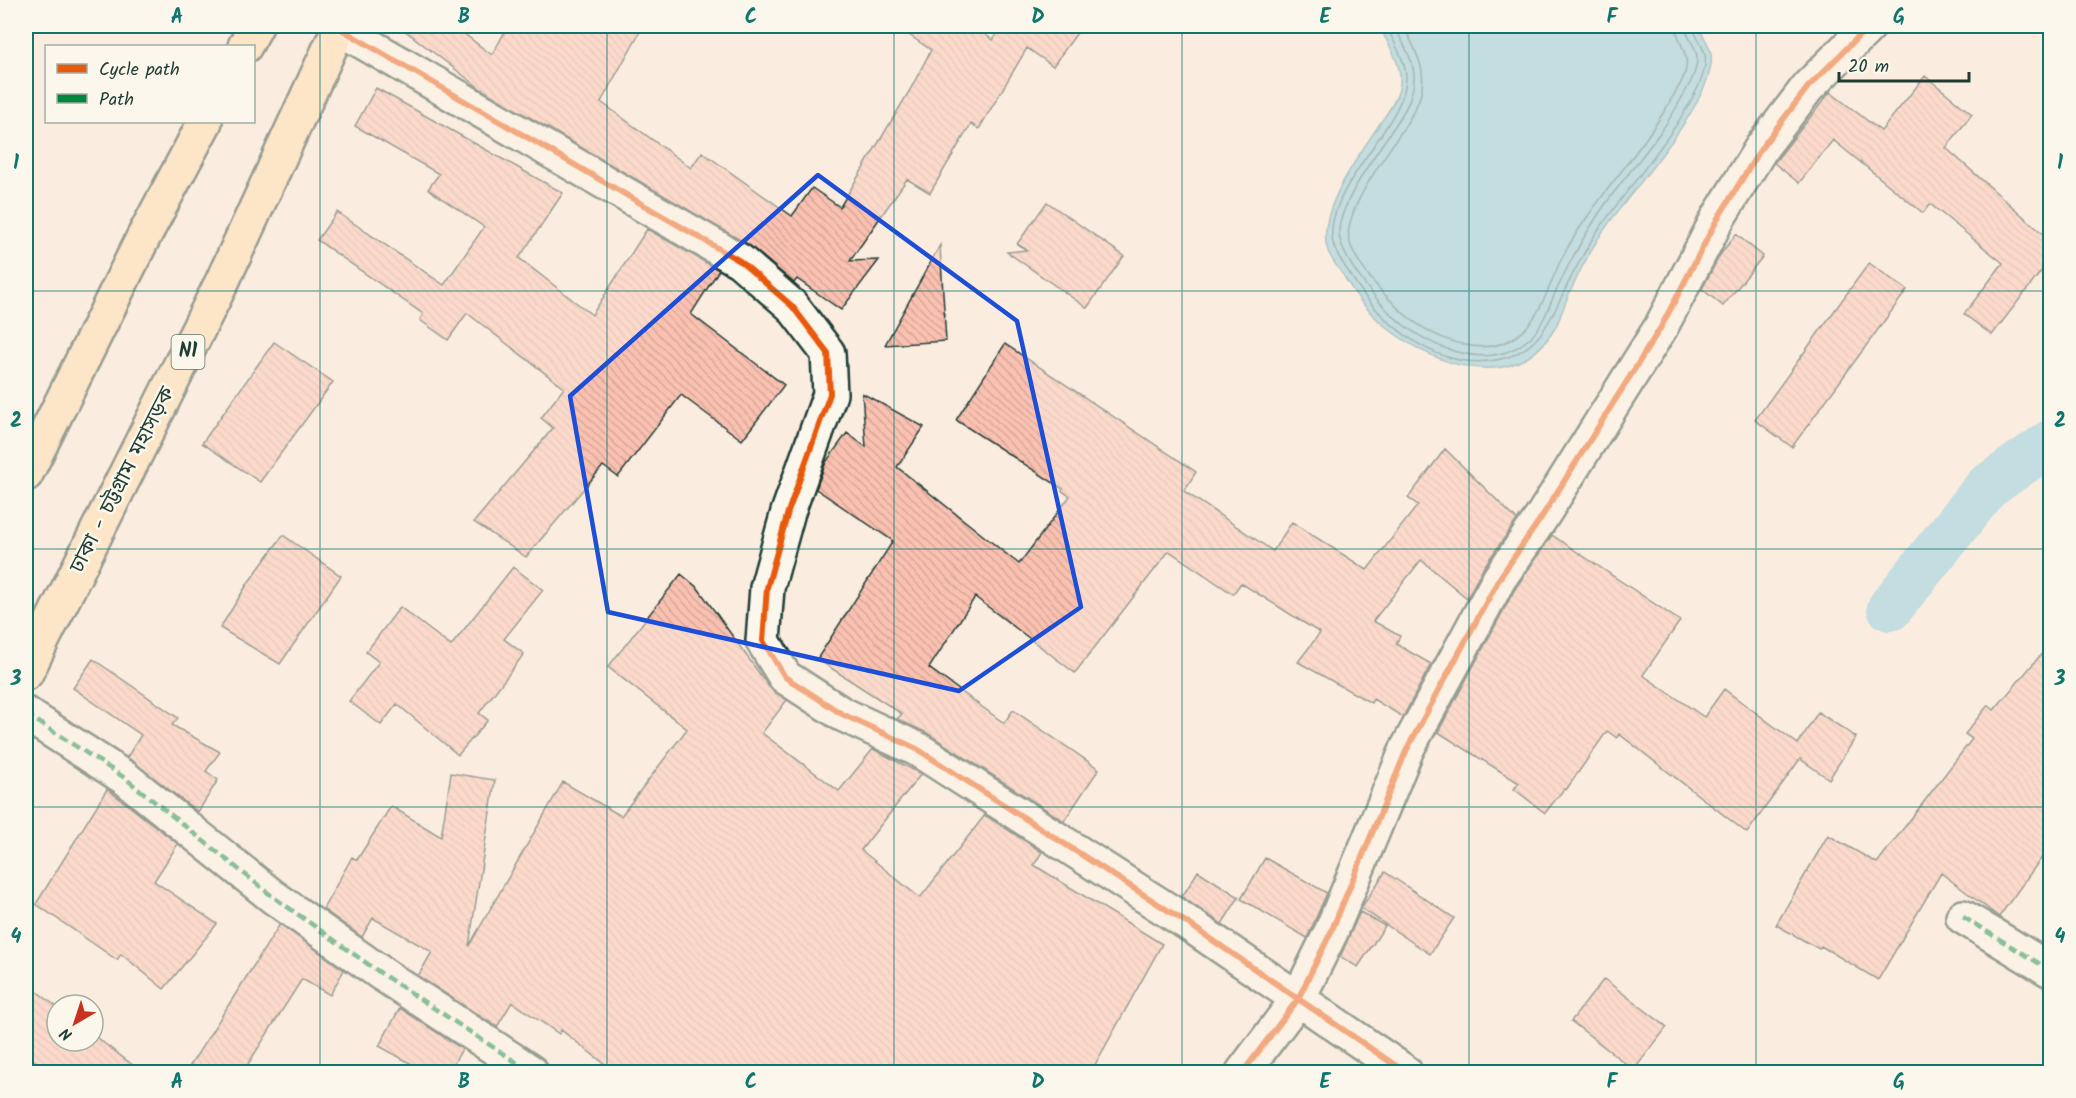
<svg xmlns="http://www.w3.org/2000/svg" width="2076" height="1098" viewBox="0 0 2076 1098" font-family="Kalam,'Noto Sans Bengali',sans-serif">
<defs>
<pattern id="building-back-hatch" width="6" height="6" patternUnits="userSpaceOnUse" patternTransform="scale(1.5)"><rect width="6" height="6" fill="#fac1b1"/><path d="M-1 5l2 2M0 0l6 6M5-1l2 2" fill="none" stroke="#d6a799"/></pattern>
</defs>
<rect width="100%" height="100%" fill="#fbece0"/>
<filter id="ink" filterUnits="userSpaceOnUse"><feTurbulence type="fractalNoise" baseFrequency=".0167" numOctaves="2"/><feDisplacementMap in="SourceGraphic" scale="12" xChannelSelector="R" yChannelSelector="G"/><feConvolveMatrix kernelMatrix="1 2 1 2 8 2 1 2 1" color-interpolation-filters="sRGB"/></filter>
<g filter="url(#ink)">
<path fill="#7fc9df" stroke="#59919b" stroke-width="1.5" d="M1379 26H1698C1702 34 1710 45 1711 54 1718 96 1633 189 1609 223 1593 244 1580 270 1569 294 1564 305 1561 317 1555 328 1514 399 1426 363 1379 321 1366 309 1354 293 1345 278 1340 270 1332 261 1328 251 1314 215 1360 154 1379 125 1389 110 1402 94 1400 76 1399 59 1386 40 1379 26Z"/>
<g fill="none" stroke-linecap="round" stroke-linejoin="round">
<path stroke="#457578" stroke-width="1.5" d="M1386 26C1393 40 1405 60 1406 76 1408 119 1335 179 1332 229 1330 247 1341 260 1350 274 1380 324 1439 374 1501 359 1539 350 1549 322 1565 290 1573 272 1583 255 1593 238 1615 201 1713 95 1705 55 1703 44 1694 36 1693 26
M1394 26C1401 40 1414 60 1414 76 1414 99 1402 115 1390 133 1374 156 1342 202 1339 229 1337 253 1370 292 1386 309 1420 345 1488 377 1531 337 1544 324 1549 305 1557 289 1568 265 1581 241 1596 218 1622 177 1656 145 1680 101 1688 87 1696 75 1697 59 1698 48 1686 37 1685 26
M1404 26C1410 40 1420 56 1422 72 1425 92 1417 106 1407 123 1392 148 1339 214 1350 243 1357 264 1377 287 1392 302 1419 331 1471 360 1510 340 1539 325 1547 289 1560 262 1589 204 1636 160 1668 105 1673 95 1682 84 1685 73 1691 54 1677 43 1676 26"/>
<path stroke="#7fc9df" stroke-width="46" d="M1890 608 1987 487 2050 443"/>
</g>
<path fill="url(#building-back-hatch)" stroke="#1f3d34" stroke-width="1.5" d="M399 26H454L492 55 508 26H643L601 102 691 168 702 152 792 216 812 188 840 207 910 90 931 50 896 26H973L993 40 1001 28 998 26H1082L1053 66 1027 48 979 129 971 124 930 193 907 179 850 261 879 260 841 310 797 279 794 283 749 245 481 89Z
M1925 76 1972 114 1946 148 2050 240V260L1992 335 1964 314 2003 263 1930 204 1923 213 1833 140 1799 183 1774 163 1830 92 1881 131Z
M376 88 563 193 519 258 592 315 647 229 719 270 691 314 784 385 742 440 681 395 618 477 603 466 526 557 474 522 553 428 541 418 564 388 467 313 448 340 420 320 423 314 317 240 337 212 444 285 484 227 428 189 439 174 355 126Z
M1047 202 1124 256 1087 308 1007 252 1027 250 1017 244Z
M1736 234 1763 256 1723 306 1702 289 1720 255Z
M940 245 946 341 885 345Z
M1869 263 1907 290 1792 447 1755 420Z
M274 342 333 382 260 482 202 443Z
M1005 344 1196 472 1184 491 1273 551 1292 522 1367 570 1418 505 1408 498 1445 449 1517 520 1483 568 1467 598 1421 560 1373 621 1400 636 1396 644 1431 664 1403 717 1373 699 1371 703 1298 662 1320 633 1241 583 1233 594 1169 551 1075 673 975 597 929 668 1004 723 1013 710 1099 769 1064 821 927 733 897 719 902 714 817 659 893 541 816 489 826 462 847 433 866 447 862 393 924 427 897 467 1019 564 1070 496 1062 491 1063 489 956 420Z
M283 535 341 576 280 664 220 628 248 583Z
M1552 535 1680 621 1643 675 1704 717 1724 689 1798 744 1818 712 1856 737 1829 779 1800 759 1747 833 1619 734 1617 738 1607 731 1566 790 1564 789 1545 813 1514 789 1519 783 1438 732 1515 589Z
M513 567 543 590 504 639 524 654 479 713 488 720 458 755 397 704 381 725 349 701 379 662 366 652 400 607 451 646Z
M681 574 698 588 769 687 787 700 762 733 839 791 873 749 921 774 861 850 920 898 985 815 1042 852 1034 865 1162 944 1091 1072H615L561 1030 559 1034 512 1002 497 1027 418 976 432 952 373 918 362 937 323 909 352 857 357 860 391 806 441 837 451 773 495 780 469 946 563 782 621 816 687 729 608 667Z
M2050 644V846L1999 917 1941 873 1878 980 1821 946 1819 949 1776 925 1828 835 1877 863 1972 739 1965 734 1988 705 1994 710Z
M93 659 178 718 172 725 220 752 206 771 218 780 198 812 127 757 141 735 73 688Z
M107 789 178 844 154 881 217 924 164 989 121 954 117 960 36 904Z
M1265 858 1327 893 1307 938 1241 899Z
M1198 871 1239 897 1222 924 1182 897Z
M1385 872 1454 918 1430 954 1361 908Z
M1360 912 1385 926 1358 967 1340 957Z
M280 924 344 970 330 995 302 979 243 1072H186Z
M1604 979 1667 1027 1634 1070 1571 1021Z
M26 983 57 1007V1041H93V1035L142 1072H50L26 1054Z
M400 1008 462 1049 449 1072H426L379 1046Z"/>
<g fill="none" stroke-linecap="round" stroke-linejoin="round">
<defs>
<path id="minor" d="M339 28 740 261 792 306 828 353 830 394 788 512 767 588 763 641 785 677 842 714 917 749 1186 922 1405 1072
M26 714 125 778 272 896 382 974 531 1072
M1963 917 2050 970
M1243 1072 1298 999 1331 932 1407 749 1499 579 1541 518 1661 327 1718 218 1762 147 1808 87 1869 26"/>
<path id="trunk" d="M245 46 256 26
M26 474 142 240 205 122
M26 673 222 282 340 26"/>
</defs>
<use href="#minor" stroke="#1f3d34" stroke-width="38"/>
<use href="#trunk" stroke="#1f3d34" stroke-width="38"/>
<use href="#minor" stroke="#fbf7ec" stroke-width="33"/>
<use href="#trunk" stroke="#fedbac" stroke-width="33"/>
<path stroke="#00873e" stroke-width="4.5" stroke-dasharray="9 4.5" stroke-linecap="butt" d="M26 714 125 778 272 896 382 974 531 1072
M1963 917 2050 970"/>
<defs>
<path id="cycleway" d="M339 28 740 261 792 306 828 353 830 394 788 512 767 588 763 641 785 677 842 714 917 749 1186 922 1405 1072
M1243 1072 1298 999 1331 932 1407 749 1499 579 1541 518 1661 327 1718 218 1762 147 1808 87 1869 26"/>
</defs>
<use href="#cycleway" stroke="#fbf7ec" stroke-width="10"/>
<use href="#cycleway" stroke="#e8590c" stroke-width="6"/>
</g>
</g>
<path d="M0 0H2076V1098H0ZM818 175 1017 321 1081 607 959 691 608 612 570 396Z" fill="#fbece0" fill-opacity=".55" fill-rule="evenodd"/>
<path fill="none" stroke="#1d4ed8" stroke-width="4.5" stroke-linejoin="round" d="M818 175 1017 321 1081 607 959 691 608 612 570 396Z"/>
<path fill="none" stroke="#0f766e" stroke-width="1.5" stroke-opacity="0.55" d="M320 26V1072M607 26V1072M894 26V1072M1182 26V1072M1469 26V1072M1756 26V1072M26 291H2050M26 549H2050M26 807H2050"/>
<g text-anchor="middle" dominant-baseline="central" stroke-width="5" stroke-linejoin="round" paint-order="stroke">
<rect fill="#fbf7ec" stroke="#61756b" stroke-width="1.5" x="171.5" y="335" width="33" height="34" rx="4.5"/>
<g font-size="20" font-weight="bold" fill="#1f3d34">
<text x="188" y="352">N1</text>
</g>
<g font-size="21" fill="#1f3d34" stroke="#fbf7ec">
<text transform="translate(123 480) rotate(-63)">ঢাকা - চট্টগ্রাম মহাসড়ক</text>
</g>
</g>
<rect width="2076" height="1098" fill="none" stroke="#fbf7ec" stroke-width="66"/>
<rect x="45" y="45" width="210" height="78" fill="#fbf7ec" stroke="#a3ada2" stroke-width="1.5"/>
<rect x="57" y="64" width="30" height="9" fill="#e8590c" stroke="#a3ada2" stroke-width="1.5"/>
<text x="99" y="75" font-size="18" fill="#1f3d34">Cycle path</text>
<rect x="57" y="94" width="30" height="9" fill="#00873e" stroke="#a3ada2" stroke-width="1.5"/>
<text x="99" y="105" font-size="18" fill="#1f3d34">Path</text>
<g transform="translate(75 1023) rotate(219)"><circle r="28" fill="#fbf7ec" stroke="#a3ada2" stroke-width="1.5"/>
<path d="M0-4.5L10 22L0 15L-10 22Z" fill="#c8321e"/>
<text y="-9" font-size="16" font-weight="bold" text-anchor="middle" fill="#1f3d34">N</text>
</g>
<path d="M1839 72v9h130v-9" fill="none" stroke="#1f3d34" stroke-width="3"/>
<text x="1848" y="72" font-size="18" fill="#1f3d34" stroke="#fbf7ec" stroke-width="4.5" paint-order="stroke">20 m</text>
<rect x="33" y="33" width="2010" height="1032" fill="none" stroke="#0f766e" stroke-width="2"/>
<g font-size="20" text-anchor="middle" font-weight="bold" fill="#0f766e">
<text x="177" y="23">A</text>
<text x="464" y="23">B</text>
<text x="751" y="23">C</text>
<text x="1038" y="23">D</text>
<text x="1325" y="23">E</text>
<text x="1612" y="23">F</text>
<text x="1899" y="23">G</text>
<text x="16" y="169">1</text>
<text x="2060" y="169">1</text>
<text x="16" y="427">2</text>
<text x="2060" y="427">2</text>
<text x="16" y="685">3</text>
<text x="2060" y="685">3</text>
<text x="16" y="943">4</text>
<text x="2060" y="943">4</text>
<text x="177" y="1088">A</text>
<text x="464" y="1088">B</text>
<text x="751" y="1088">C</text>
<text x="1038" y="1088">D</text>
<text x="1325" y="1088">E</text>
<text x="1612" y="1088">F</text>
<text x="1899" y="1088">G</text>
</g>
</svg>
